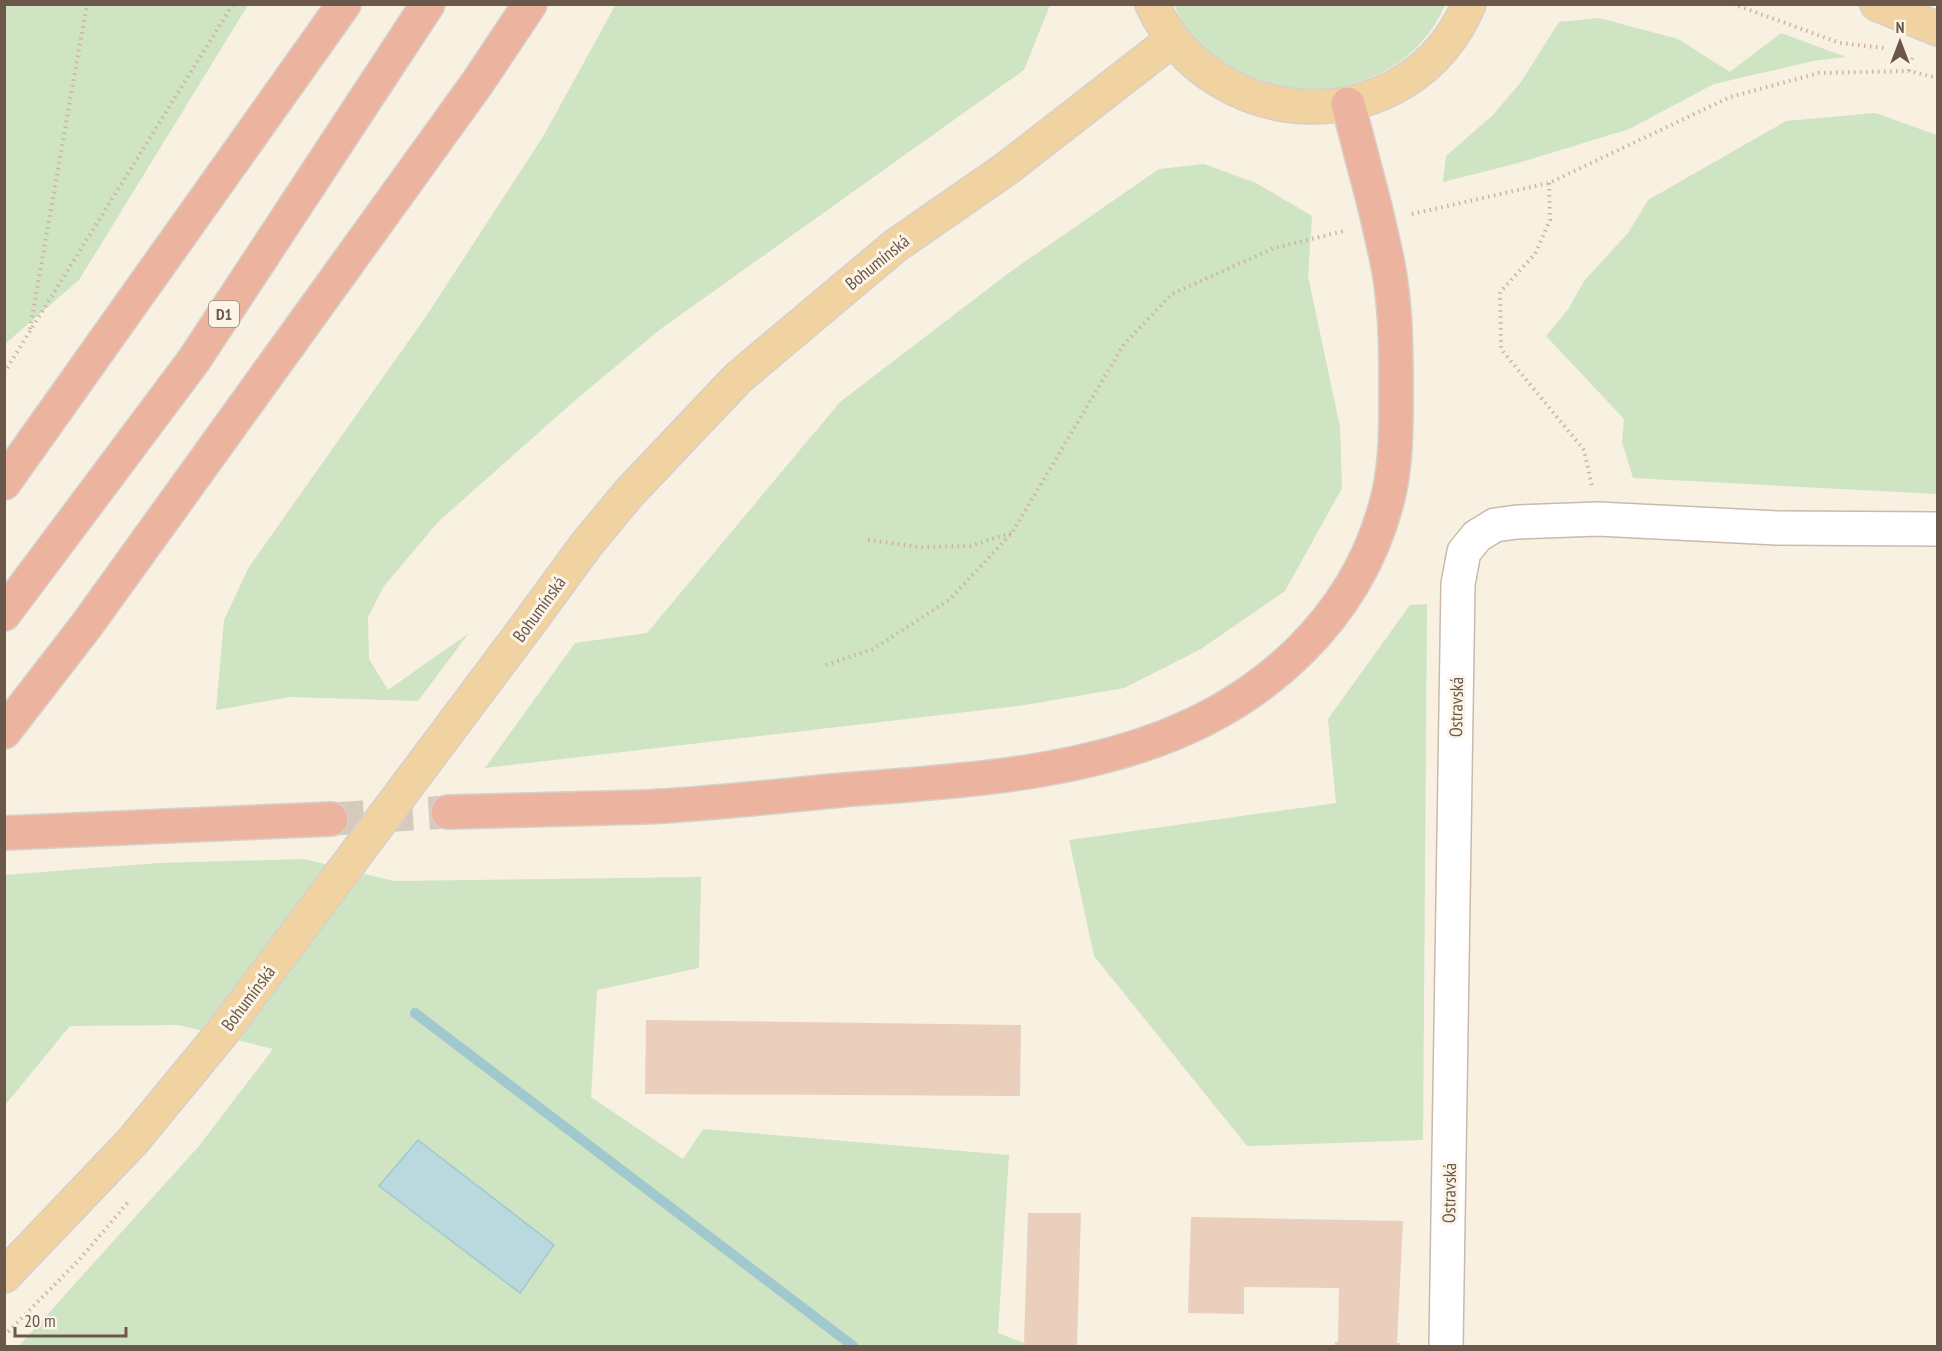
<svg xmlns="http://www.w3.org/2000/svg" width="1942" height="1351" viewBox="0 0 1942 1351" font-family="'PT Sans Narrow',sans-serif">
<rect width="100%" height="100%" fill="#f8f0e1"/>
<path fill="#cfe4c2" d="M5 4 248 5 79 280 5 344Z
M616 4 1050 5 1024 70 662 328 572 403 439 521 384 586 368 617 369 659 388 690 469 633 418 701 290 697 216 710 224 620 249 567 427 315 544 135Z
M1174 5H1445C1397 118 1223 117 1174 5Z
M1599 18 1678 39 1730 72 1781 33 1846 57 1813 61 1714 84 1629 129 1518 163 1443 182 1446 156 1493 115 1521 82 1559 22Z
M1875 113 1937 135V494L1633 478 1622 442 1624 419 1546 336 1569 308 1584 281 1628 233 1648 200 1786 121Z
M1204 164 1256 183 1312 216 1308 276 1340 427 1342 488 1285 591 1201 649 1124 688 1019 706 485 768 575 643 647 633 840 402 1010 272 1159 169Z
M1427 604 1423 1140 1247 1146 1094 956 1069 840 1336 803 1328 719 1410 605Z
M304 859 394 881 701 877 699 968 597 990 591 1097 683 1159 703 1129 1009 1155 998 1333 1032 1346H19L199 1146 273 1049 179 1025 70 1026 5 1105V875L159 863Z"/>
<path fill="#b9d9df" stroke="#a0c8cf" stroke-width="1.5" d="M418 1140 554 1245 520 1293 379 1186Z"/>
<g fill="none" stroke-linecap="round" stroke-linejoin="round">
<path stroke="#a0c8cf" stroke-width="10" d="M415 1013 853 1346"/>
</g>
<path fill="#eacfbc" d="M646 1020 1021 1025 1020 1096 645 1094Z
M1028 1213H1081L1077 1346H1024Z
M1191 1217 1403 1221 1397 1343H1400V1346H1335V1342H1338L1339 1288 1244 1287V1314L1188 1313Z"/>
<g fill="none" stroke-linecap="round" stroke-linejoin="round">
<path stroke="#d5cabc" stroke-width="33" stroke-dasharray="33 16" stroke-linecap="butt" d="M331 819 448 812"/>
<defs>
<path id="minor" d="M1446 1346 1458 584 1464 552 1477 536 1495 525 1517 522 1598 519 1777 528 1938 529"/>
<path id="major" d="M1152 4C1213 138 1410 144 1469 4
M1877 4 1938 29
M523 631 586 545 629 493 738 378 895 246 1006 169 1172 40
M4 1276 132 1142"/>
<path id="highway" d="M1348 104 1375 207
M4 483 344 4
M4 614 194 360 428 4
M4 732 86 626 478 82 530 4
M448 812C514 810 580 809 646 807 711 804 777 796 843 790 942 782 1047 777 1142 745 1261 706 1360 618 1389 493 1397 457 1396 418 1396 382 1396 337 1395 294 1385 251
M4 833 331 819"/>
</defs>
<use href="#minor" stroke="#c9baad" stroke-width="36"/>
<use href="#major" stroke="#d6d0cd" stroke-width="36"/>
<use href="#highway" stroke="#d6d0cd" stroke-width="36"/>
<path stroke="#ceb3a0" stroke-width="4" stroke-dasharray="1.5 4.5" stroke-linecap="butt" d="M1733 4 1840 43 1884 48
M1909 71 1912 57
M1549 183 1550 220 1535 254 1500 292 1501 349 1584 450 1592 486
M1412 214 1549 183 1730 97 1819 73 1909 71 1938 78
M30 329 87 4
M4 373 233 4
M868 540 918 547 970 546 1011 533
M826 665 873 649 949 600 1012 533 1124 344 1172 294 1274 248 1344 231
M4 1336 79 1260 130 1200"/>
<use href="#minor" stroke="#fff" stroke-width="33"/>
<use href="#major" stroke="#f0d3a1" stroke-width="33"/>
<use href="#highway" stroke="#ecb49f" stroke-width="33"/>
<defs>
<path id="major-bridge" d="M132 1142 221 1034 523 631"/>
<path id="highway-bridge" d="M1375 207 1385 251"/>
</defs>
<use href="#major-bridge" stroke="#d6d0cd" stroke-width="36" stroke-linecap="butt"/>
<use href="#highway-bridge" stroke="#d6d0cd" stroke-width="36" stroke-linecap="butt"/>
<use href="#major-bridge" stroke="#f0d3a1" stroke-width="33"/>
<use href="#highway-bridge" stroke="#ecb49f" stroke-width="33"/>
</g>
<g text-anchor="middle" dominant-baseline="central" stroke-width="6" stroke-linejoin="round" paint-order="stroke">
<rect fill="#fcf4e7" stroke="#97877a" stroke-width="1.5" x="209" y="301" width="30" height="26" rx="4.5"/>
<g font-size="16" font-weight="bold" fill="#6c584b">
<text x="224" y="314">D1</text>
</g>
<g font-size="18" fill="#6c584b" stroke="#fcf4e7">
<text transform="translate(877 262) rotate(-39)">Bohumínská</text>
<text transform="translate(539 609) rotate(-54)">Bohumínská</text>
<text transform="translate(1456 707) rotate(-89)">Ostravská</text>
<text transform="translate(248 998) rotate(-53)">Bohumínská</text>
<text transform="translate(1449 1193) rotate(-89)">Ostravská</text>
</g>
</g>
<rect width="1942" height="1351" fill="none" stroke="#6c584b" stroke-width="12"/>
<g transform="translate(1900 42)" stroke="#fcf4e7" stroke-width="4.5" paint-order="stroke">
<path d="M0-4.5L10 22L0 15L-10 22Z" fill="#6c584b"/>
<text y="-9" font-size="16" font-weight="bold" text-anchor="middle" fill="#6c584b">N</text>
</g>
<path d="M15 1327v9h111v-9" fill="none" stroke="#6c584b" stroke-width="3"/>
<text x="24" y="1327" font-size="18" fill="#6c584b" stroke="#fcf4e7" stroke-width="4.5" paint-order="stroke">20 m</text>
</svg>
